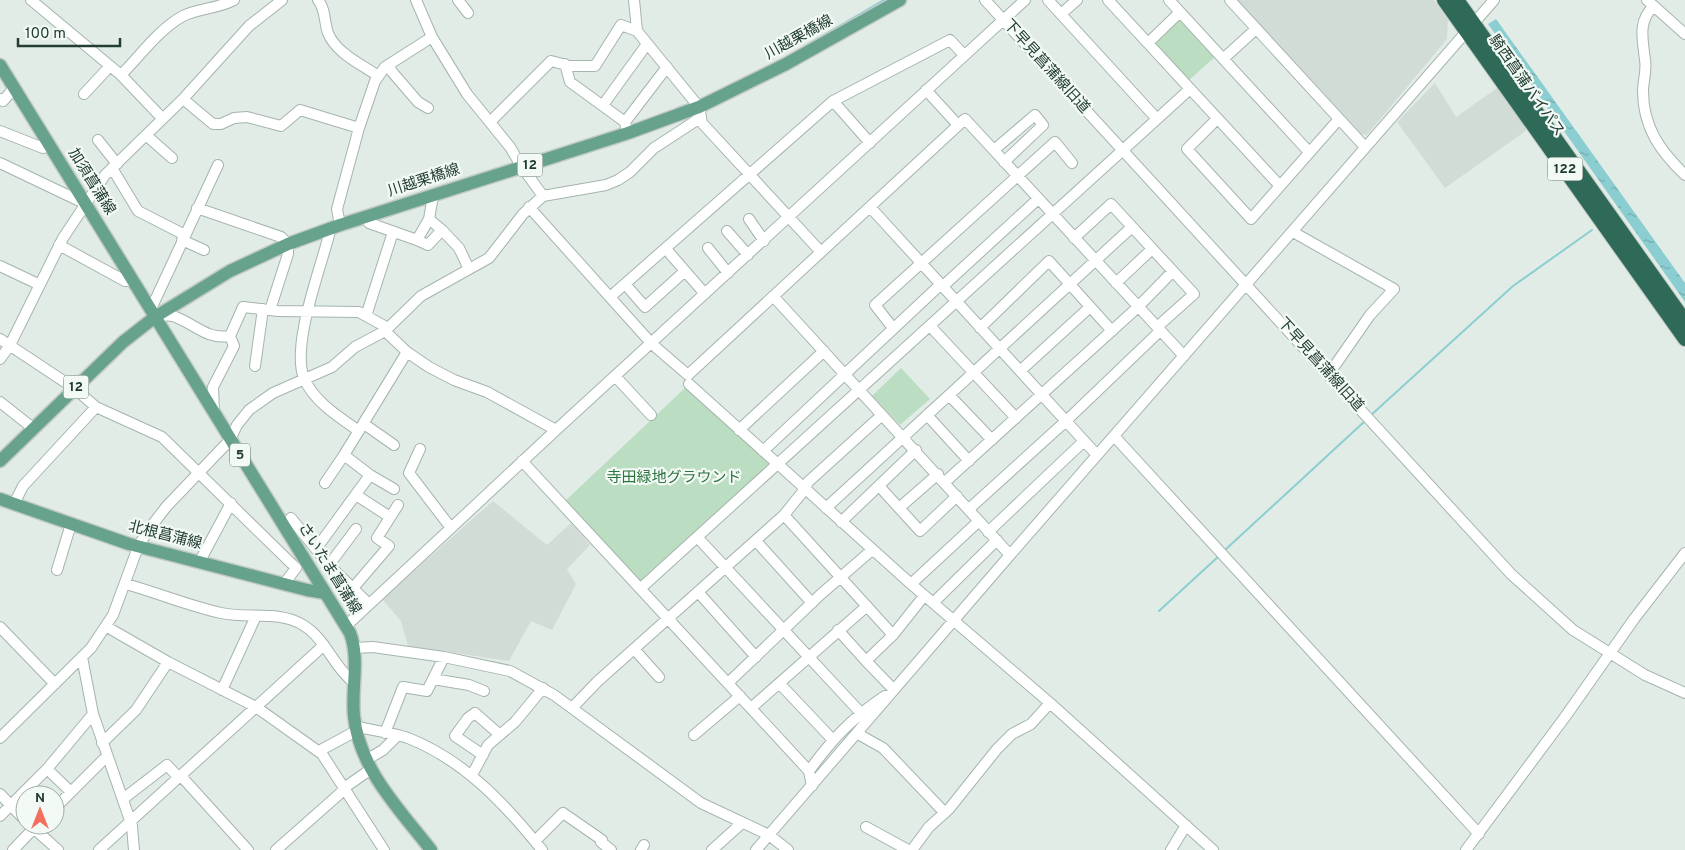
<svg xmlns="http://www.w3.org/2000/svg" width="1685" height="850" viewBox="0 0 1685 850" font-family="Overpass,'Noto Sans JP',sans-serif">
<defs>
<pattern id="water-ripples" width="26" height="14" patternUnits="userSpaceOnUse" patternTransform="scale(1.25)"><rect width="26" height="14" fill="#8bced1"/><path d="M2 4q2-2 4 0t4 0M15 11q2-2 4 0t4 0" fill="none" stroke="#71a9aa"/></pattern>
</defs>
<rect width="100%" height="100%" fill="#e2ece7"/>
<path fill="#d1dcd6" d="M1238 0H1434L1448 20 1447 39 1367 135 1361 134Z
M1435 83 1456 117 1497 88 1527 130 1445 188 1397 122Z
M493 501 547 545 571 523 590 545 567 569 576 584 552 630 531 621 509 661 408 646 401 621 382 599Z"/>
<path fill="#bbddc1" d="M1183 19 1216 56 1188 81 1155 45V39L1177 20Z
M901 368 930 399 900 425 872 396Z
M686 387 774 466 641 585 564 502Z"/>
<path fill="url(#water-ripples)" d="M1496 19 1685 283V302L1488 24Z"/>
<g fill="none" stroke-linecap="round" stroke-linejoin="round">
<path stroke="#8bced1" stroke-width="2" d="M805 46 884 0
M677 108 692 103
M342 218 443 186
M1370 416 1513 286 1592 230
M1225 550 1365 421
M1159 611 1220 555"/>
<defs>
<path id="minor" d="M31 0 121 75 162 118
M318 0C326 10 324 22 328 33 336 53 361 64 378 76
M416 0 432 37 467 94 510 147 522 167 543 196
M458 0 468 13
M634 0 637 31 699 107 702 123 821 252
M985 0 1511 574 1573 630 1645 675 1685 693
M1048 0 1157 119
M1108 0 1280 186
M1169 0 1309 152
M1230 0 1365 147
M1647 0 1685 34
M1654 6C1637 21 1643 41 1645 60 1647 70 1643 81 1643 91 1643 127 1660 151 1685 175
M1061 14 1077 0
M1148 43 1180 12
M1223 59 1256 29
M565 64 570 82 625 122
M387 66 418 102 428 108
M121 75C140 56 159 29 183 16 198 8 218 9 234 0
M926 90 958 125
M84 94 110 66
M0 99 3 101 14 88
M183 99 249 26 282 0
M833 101 870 143
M603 105 647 44
M1217 119 1187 149 1251 219 1339 119
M490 122 551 61 570 66H595L621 25 637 31
M626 127 625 122 667 67
M0 131 43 148 50 146
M147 136 172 158
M98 140 117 164
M994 150 1035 115 1043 125 1004 162
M0 163 86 204
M112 168 138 211 185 235
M529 207 652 344 688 375 965 119 1184 356
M870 207 1097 455
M197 208 281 237 288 244V254L270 310
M365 217 369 223 417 240
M429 219 442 230 428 245 417 240 429 219 433 196
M749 219 764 241
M340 225 337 209 359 128 375 81 385 67 432 37
M329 230V235C320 270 291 346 304 378 313 401 340 418 359 431
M442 230 459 248 469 269
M727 231 748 255
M1293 232 1394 289 1370 315 1329 374
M1074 238 1111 204 1194 294 1157 327
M182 240 204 250
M59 245 125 281H133
M708 248 728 273
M666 249 705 294
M0 266 38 284
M1116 283 1152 249
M625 284 645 307 685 271
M942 287 1038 199
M773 296 1010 555
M610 297 833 101 950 40 964 55
M151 309 218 165
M157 316C162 316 168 315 173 316 194 323 206 340 230 336L243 307 278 311 359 312 388 328
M366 316 393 232
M930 326 1016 418
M893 328 875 305 1055 142 1072 163
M980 328 1049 261 1112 331
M385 331 407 352 429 367 454 380 487 392 556 430
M0 339 74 388 96 407 162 437 296 568 284 584
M0 359 10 345 63 238 105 175 183 99 213 124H221L234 118 247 117 281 126 300 110 359 128
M255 366 263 309
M1020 371 1090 307
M615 376 651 415
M689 384 911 584 1050 703 1213 850
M949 395 992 440
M0 402 34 429
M214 411 213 387 234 346 230 336
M927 415 969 461
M364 424 394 445
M739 430 824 351
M1114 436 1479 834
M420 449 409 473 451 528
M763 451 940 285
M344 455 407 352
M522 461 809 771 812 786
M945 482 1138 307 1173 271
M325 483 344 455 370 475
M879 486 920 531 957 496
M356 495 390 517
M14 504 23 486 96 407
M826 508 1132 227
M899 508 938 474
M969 509 1066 421 1160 331
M784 515 893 635 924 596
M291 518 328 564 369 604
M841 522 916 450
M988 532 1084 441
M698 538 860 712
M756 541 812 603
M316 549 370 475 394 489
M200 561 231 503
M329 565 356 529
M57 570 71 524
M126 584C158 593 189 606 221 613 248 619 279 610 303 625 326 639 333 666 353 682
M911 584 979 521
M353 588 389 546 377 538 398 505
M641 588 1190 89
M698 592 756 657
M933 603 997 540
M346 626 556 430 1025 0
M0 627 55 684
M107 627 168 662 256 707 322 754 384 850
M838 630 866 661
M893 635 866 661 894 690
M355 648 373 647 444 657 510 671 554 695 701 803 769 835 788 850
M634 649 659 677
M82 657 93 714 132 826 134 850
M433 679 469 685 484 691
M728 683 820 595 872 550
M780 684 832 739
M222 690 256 616
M572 708 598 681 784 515 805 489 808 482 882 415
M751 708 867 606
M355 726C372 731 391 732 408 738 464 760 505 804 542 850
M385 733 403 687 427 691 444 657
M858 734 883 748 945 813
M694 735 740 696
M0 738 91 648 113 615 138 547 147 532 166 507 230 440 237 425 249 410 273 393 332 367 355 347 385 331 421 296 489 258 523 214 543 196 606 185 618 180 630 172 654 148 697 120 699 115
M102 743 136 710 168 662
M319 751 356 731
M483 755 455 736 468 718 475 713 500 735
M366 760 383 750 397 736
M47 769 71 792
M809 771C832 739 852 718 885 696
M472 775 488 745 515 722 543 688
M181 776 248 850
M344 788 371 769
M0 794 25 820
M123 799 167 765 179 778
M55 808 106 757
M0 816 47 769 93 714
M30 825 58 850
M866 827 908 850
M535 841 563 813 602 840 601 842 611 850
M13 850 37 825
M99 850 324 645
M276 850 345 789
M641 850 644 845
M712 850 742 823
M756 850 1010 555 1494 0
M912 850 929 827 949 809 997 749 1012 734 1031 724 1050 703
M1171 850 1186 825
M1466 850 1565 717 1634 619 1685 553"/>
<path id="major" d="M0 65 350 633C360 659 351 689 354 716 359 769 400 810 431 850
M0 461 123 342 155 317 230 271 288 244 340 225 628 133 699 107 786 64 900 0
M0 499 129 544 307 590 325 593"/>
<path id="highway" d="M1444 0 1685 339
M1457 0 1685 321"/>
</defs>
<use href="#minor" stroke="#a5b4ad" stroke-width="12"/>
<use href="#major" stroke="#c1c9c6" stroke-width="15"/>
<use href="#highway" stroke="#c1c9c6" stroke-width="16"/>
<use href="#minor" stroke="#fff" stroke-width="10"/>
<use href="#major" stroke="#67a28c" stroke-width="12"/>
<use href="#highway" stroke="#2e6a57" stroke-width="14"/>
</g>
<g text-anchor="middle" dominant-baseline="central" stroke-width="4.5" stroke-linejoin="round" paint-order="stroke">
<g fill="#f3f9f5" stroke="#61766d" stroke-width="1">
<rect x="517.5" y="153.5" width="25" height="23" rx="4"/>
<rect x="1547.5" y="157.5" width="35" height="23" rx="4"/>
<rect x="63.5" y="375.5" width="25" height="23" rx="4"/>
<rect x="230" y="443.5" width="20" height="23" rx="4"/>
</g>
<g font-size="14" font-weight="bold" fill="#223e33">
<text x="530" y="165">12</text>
<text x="1565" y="169">122</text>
<text x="76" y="387">12</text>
<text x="240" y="455">5</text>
</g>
<g font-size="15" fill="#223e33" stroke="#f3f9f5">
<text transform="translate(799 38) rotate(-29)">川越栗橋線</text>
<text transform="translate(1046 67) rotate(48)">下早見菖蒲線旧道</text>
<text transform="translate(1526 86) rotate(55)">騎西菖蒲バイパス</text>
<text transform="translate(424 181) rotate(-18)">川越栗橋線</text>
<text transform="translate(91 182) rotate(58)">加須菖蒲線</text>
<text transform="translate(1320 365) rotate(48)">下早見菖蒲線旧道</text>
<text transform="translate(165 536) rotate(14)">北根菖蒲線</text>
<text transform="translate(329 569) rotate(58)">さいたま菖蒲線</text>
</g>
<g font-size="15" fill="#2d7440" stroke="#f3f9f5">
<text x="674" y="478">寺田緑地グラウンド</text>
</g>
</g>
<g transform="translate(40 810)"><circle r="24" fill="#f3f9f5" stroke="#9faea7"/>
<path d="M0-4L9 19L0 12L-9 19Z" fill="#f16f5c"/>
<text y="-8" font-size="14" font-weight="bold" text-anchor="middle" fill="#223e33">N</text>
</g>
<path d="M18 38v8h102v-8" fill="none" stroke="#223e33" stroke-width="2.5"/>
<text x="25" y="38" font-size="15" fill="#223e33" stroke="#f3f9f5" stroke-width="4" paint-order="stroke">100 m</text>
</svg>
